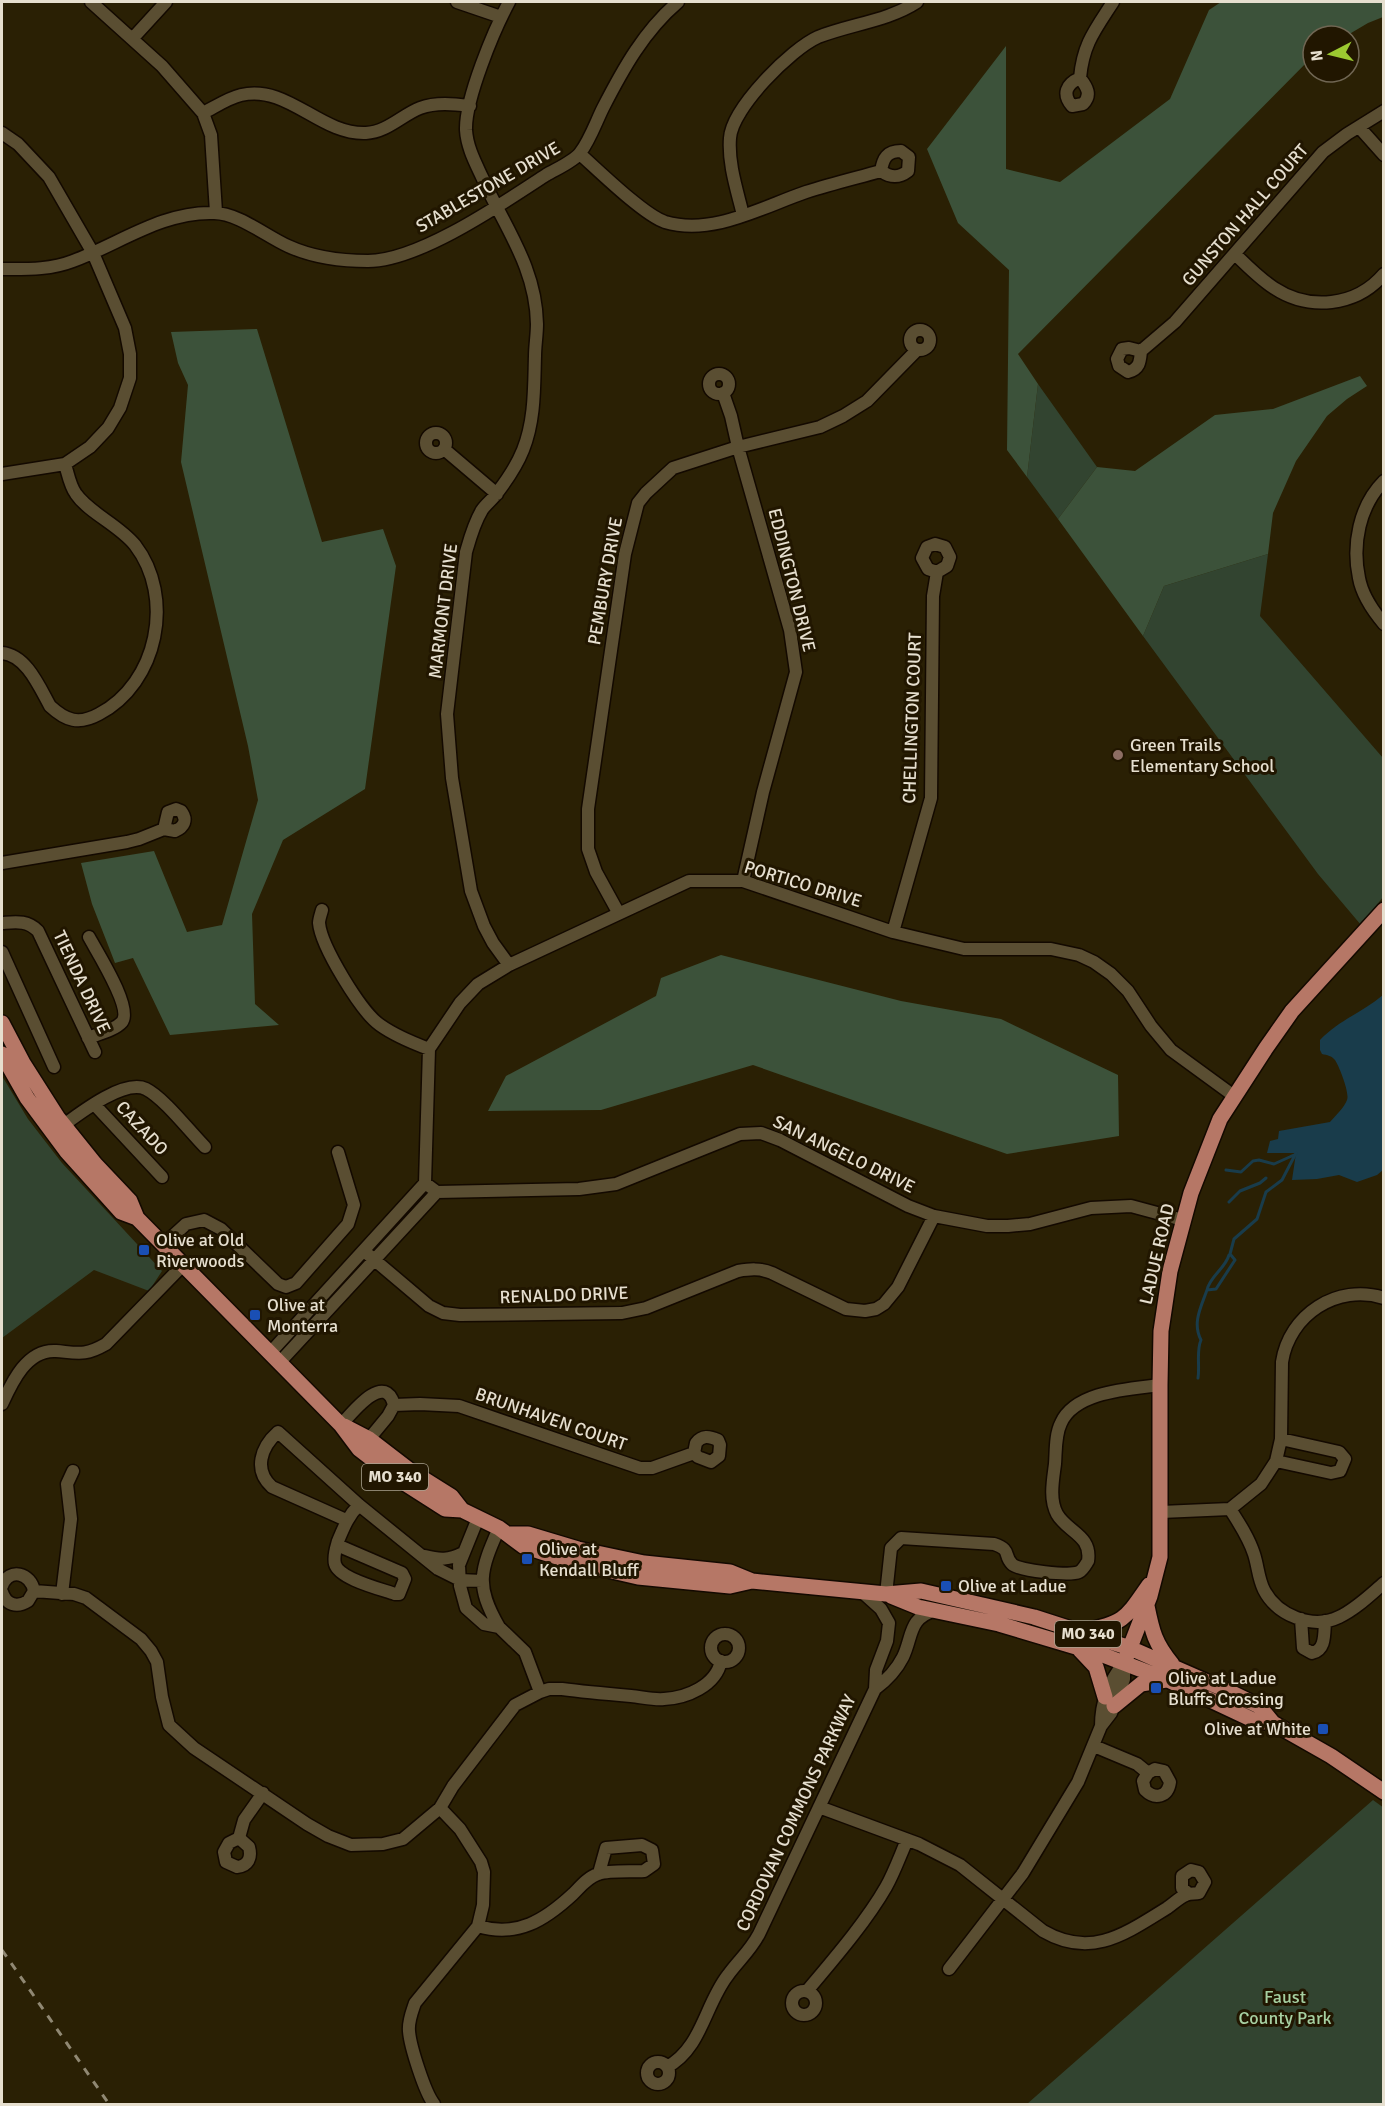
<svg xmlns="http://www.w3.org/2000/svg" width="1385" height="2106" viewBox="0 0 1385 2106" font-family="Signika,sans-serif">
<rect width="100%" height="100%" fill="#2a2004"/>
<path fill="#324430" d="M1038 384 1097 467 1058 519 1027 477Z
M1268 554 1260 616 1383 758V897L1361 925 1318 874 1143 636 1164 586Z
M2 1076 28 1119 62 1163 162 1271 149 1291 94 1270 2 1338Z
M1373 1800 1384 1808 1383 2104H1027Z"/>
<path fill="#3c523a" d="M1221 2H1383V17L1368 23 1346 36H1313V56L1018 354 1038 384 1027 477 1007 450 1009 270 958 223 927 149 1006 46V169L1060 182 1170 99 1209 10Z
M257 329 322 542 383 529 396 566 365 789 283 840 252 914 255 1004 279 1025 170 1035 133 958 115 963 92 904 81 863 154 851 187 932 222 925 258 800 248 746 181 462 188 385 178 363 171 332Z
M1360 376 1367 386 1347 399 1327 416 1296 461 1273 513 1268 554 1164 586 1143 636 1058 519 1097 467 1135 471 1215 415 1273 409Z
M721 955 901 1001 1001 1019 1118 1075 1119 1136 1007 1154 753 1065 601 1110 488 1111 506 1076 656 996 661 978Z"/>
<path fill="#193c4b" d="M1383 995V1170L1377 1175 1357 1182 1339 1175 1317 1179 1292 1180 1296 1153H1267L1270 1141 1278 1139 1279 1131 1330 1122C1335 1116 1344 1108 1347 1100 1350 1093 1339 1066 1335 1060 1332 1056 1327 1055 1322 1054L1320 1050V1040C1339 1020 1363 1012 1383 995Z"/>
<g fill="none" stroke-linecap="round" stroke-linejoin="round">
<path stroke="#193c4b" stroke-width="3" d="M1226 1170 1241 1172 1253 1161 1259 1160 1274 1164 1294 1155
M1229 1202 1240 1191 1260 1183 1266 1178
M1207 1290C1210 1276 1225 1269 1229 1255
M1198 1378C1200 1366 1196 1351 1201 1340 1192 1323 1201 1307 1207 1290L1216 1289 1235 1260 1230 1254 1234 1239 1257 1219 1266 1192 1282 1180 1296 1153"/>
<defs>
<path id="minor" d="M91 2 162 66 203 113 211 135 216 212
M457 2 501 17
M133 38 166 2
M1080 78C1066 84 1062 94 1072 106L1083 104C1092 95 1087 87 1080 78 1083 44 1095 30 1113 2
M203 113C215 107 228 98 241 95 288 84 320 135 366 133 387 132 402 115 420 108 436 102 454 104 470 106
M1359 127 1384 155
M2 133 18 144 49 177 93 253 125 328 130 354V378L120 408 108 428 90 447 65 464 2 474
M580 154C599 171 644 215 665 222 713 236 762 207 806 192 831 184 856 178 881 171 883 158 887 151 901 151L909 157 908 171C899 178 891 178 881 171
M743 215C737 190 728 164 730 138 732 108 791 49 818 37 851 24 888 21 917 2
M1235 254C1247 266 1260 279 1274 288 1309 311 1356 307 1384 274
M2 269C26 269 50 270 73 261 119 244 163 211 214 213 238 213 266 236 288 246 312 257 341 261 368 261 419 261 503 203 546 175 556 169 573 162 580 153 590 140 596 122 603 108 623 69 644 31 678 2
M910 340a10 10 0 1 1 20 0a10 10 0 1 1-20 0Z
M1141 351 1129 348 1122 349 1117 359 1119 366 1128 372C1140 369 1140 361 1141 351L1175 322 1323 152 1347 134 1384 111
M709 384a10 10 0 1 1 20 0a10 10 0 1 1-20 0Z
M723 393 731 416 738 447 790 630 796 672 763 792 743 881
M426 443a10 10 0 1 1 20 0a10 10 0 1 1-20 0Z
M444 449 497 494
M1384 481C1359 506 1352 545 1359 578 1362 595 1373 611 1384 624
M2 653C26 655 39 686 50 706 66 721 79 725 99 714 158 683 175 597 135 545 119 525 89 513 76 494 70 486 68 474 65 464
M2 863 127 842 139 839 164 829 175 831C184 827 188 820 181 811L176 809 168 812 164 829
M322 910C321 914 319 919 319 923 321 946 361 1012 380 1025 394 1035 413 1043 429 1049
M618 912 596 872 588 849V809L625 554 638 503 646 493 673 468 738 447 820 427 843 416 867 401 917 350
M2 923C16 922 27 920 38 931L95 1052
M893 932 931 798 933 596 937 572 928 569 922 558 927 547 935 544 945 547 950 557 947 566 937 572
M2 952 54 1067
M509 965 493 943 484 926 471 891 452 778 447 714 466 552C470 538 474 523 482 510 486 504 493 499 497 493 507 480 517 465 523 450 535 420 534 388 535 356 535 346 537 335 537 324 536 267 505 228 482 177 475 162 467 147 466 130 465 99 494 30 509 2
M88 1038C98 1034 115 1030 122 1022 133 1008 97 952 89 937
M94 1104 162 1177
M57 1130C75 1117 123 1078 146 1089 164 1098 190 1132 205 1147
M425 1183 437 1192 579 1189 616 1184 740 1134 761 1133 780 1140 908 1206 934 1216 987 1226H1008L1030 1224 1091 1208 1131 1206 1183 1220
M163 1245 186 1224 204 1220 221 1229 278 1284 286 1287 296 1283 348 1224 354 1205 338 1152
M364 1251 429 1306 443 1313 460 1315 622 1313 646 1308 738 1271C750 1269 760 1268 772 1273L846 1309 865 1311 876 1309 884 1304 898 1287 934 1216
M270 1353 425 1183 429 1049 460 1003 478 984 509 965 689 881H743L893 932 964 949H1051L1079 955 1094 962 1111 974 1128 991 1151 1026 1171 1050 1234 1096
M279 1363 437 1192
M2 1404C12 1382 27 1349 56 1351 79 1353 85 1356 106 1344L183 1265
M394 1405 420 1404 459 1406 640 1468H652L694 1453 698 1457 711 1462 719 1456 720 1445 718 1440C709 1436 702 1435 696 1443L694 1453
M341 1425C351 1414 385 1370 394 1405L388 1416 369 1439
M1276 1461 1331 1473 1340 1471 1345 1459 1339 1452 1281 1439
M1230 1509C1239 1523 1249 1538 1254 1554 1258 1566 1258 1578 1264 1590 1277 1615 1312 1630 1339 1617 1356 1609 1370 1595 1384 1583
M1161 1512 1230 1509 1261 1484 1276 1461 1281 1439 1282 1362C1289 1315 1337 1283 1384 1298
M478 1518 459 1565 460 1586 466 1608 484 1624 499 1627C475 1585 480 1571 499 1528
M346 1520 272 1487C253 1470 261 1447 278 1432L359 1505 438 1569 460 1580 482 1581
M337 1545 402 1573 405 1579 399 1594H395C381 1589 339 1579 335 1564 333 1556 336 1548 338 1541 344 1527 348 1516 359 1505
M425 1556C440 1560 449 1560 463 1553
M2 1586C9 1567 31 1573 34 1591L28 1601C17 1608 6 1605 2 1592
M34 1591 74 1594 86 1598 141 1639 151 1651 157 1662 162 1697 169 1725 194 1748 307 1824 328 1836 351 1845 383 1844 403 1839 440 1808 453 1786 515 1705 540 1692 549 1689H562C585 1692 608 1694 631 1696 642 1697 653 1700 664 1699 686 1698 716 1686 721 1661
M62 1594 71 1519 67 1484 73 1471
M886 1594 891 1548 901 1538 994 1544C1012 1550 1003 1555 1012 1564 1019 1571 1070 1576 1079 1572 1083 1570 1086 1564 1088 1561 1092 1535 1067 1532 1057 1514 1049 1499 1053 1480 1055 1464 1056 1451 1055 1435 1061 1423 1075 1391 1130 1389 1160 1385
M1301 1619 1303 1648 1312 1653C1326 1650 1324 1634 1325 1621
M499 1627 525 1652 540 1692
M711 1648a14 14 0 1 1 28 0a14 14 0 1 1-28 0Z
M875 1689C887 1680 896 1671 903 1657 913 1636 908 1618 936 1610
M1094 1746 1137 1764 1148 1773 1155 1769 1164 1771 1170 1782C1168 1797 1155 1800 1145 1790L1143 1781 1148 1773
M819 1807 919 1844 960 1865 1043 1931C1091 1959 1125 1934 1167 1908 1173 1904 1180 1897 1186 1895 1190 1893 1195 1894 1199 1893L1205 1882 1199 1872 1191 1870 1182 1876V1888L1188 1893
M239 1838 249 1847C252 1858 248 1866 237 1867L226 1862 224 1852 229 1843Z
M239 1838 244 1820 263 1793
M478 1926C517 1938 545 1920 573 1894 580 1887 588 1877 598 1874 609 1870 632 1872 644 1871L654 1864 652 1850 642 1845 606 1848 599 1873
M949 1969 1023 1873 1078 1782 1101 1726 1111 1713 1124 1679V1663C1109 1681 1101 1702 1101 1726
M807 1991C833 1960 866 1922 886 1887 894 1873 900 1856 907 1840
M792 2003a12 12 0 1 1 24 0a12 12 0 1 1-24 0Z
M647 2073a11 11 0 1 1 22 0a11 11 0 1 1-22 0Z
M667 2067C702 2048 705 2004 728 1975 739 1960 750 1951 759 1934L875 1689 876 1670 887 1641 889 1623 881 1609 861 1591
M434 2104C425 2093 410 2046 409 2031 408 2021 412 2012 415 2003L478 1926 483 1905 484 1872 481 1862 460 1829 440 1808"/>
<path id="major" d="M2 1023 23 1063 58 1118 95 1164 130 1201 137 1218 341 1425 359 1449 398 1479 445 1509 462 1510 499 1528 523 1546 573 1562 638 1577 730 1586 752 1581
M2 1054 27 1098 67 1152 121 1212 137 1218
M344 1426 369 1439 408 1469 451 1496 462 1510
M508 1534H528L578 1549 644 1563 730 1572 752 1581 886 1594 921 1591 1034 1617 1130 1648 1228 1691 1259 1706 1273 1723 1331 1756 1384 1792
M891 1596 918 1607 999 1624 1103 1655 1168 1680 1253 1720 1273 1723
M1147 1606C1152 1631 1155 1644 1172 1664
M1084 1631C1125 1623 1126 1618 1149 1585
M1080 1650 1096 1667 1105 1697
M1124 1663 1150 1596 1160 1557V1385L1161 1331 1170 1271 1191 1193 1220 1119 1266 1048 1292 1011 1384 910
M1114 1706 1141 1684 1166 1680"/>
</defs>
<use href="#minor" stroke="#130900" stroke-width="15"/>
<use href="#major" stroke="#130900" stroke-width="18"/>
<use href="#minor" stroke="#5a4e32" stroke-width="12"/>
<use href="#major" stroke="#b67766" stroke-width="15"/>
<path stroke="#908873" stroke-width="3" stroke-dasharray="8 8" stroke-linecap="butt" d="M2 1950 109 2104"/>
</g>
<circle fill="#8d6e63" stroke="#211600" stroke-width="2" cx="1118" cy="755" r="6"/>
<g fill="#1a4fb4" stroke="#211600" stroke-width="2">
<rect x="138" y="1244" width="12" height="12" rx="3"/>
<rect x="249" y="1309" width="12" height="12" rx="3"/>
<rect x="521" y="1553" width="12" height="12" rx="3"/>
<rect x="940" y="1580" width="12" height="12" rx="3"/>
<rect x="1150" y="1682" width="12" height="12" rx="3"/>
<rect x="1317" y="1723" width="12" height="12" rx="3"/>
</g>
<g text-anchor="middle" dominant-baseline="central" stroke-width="6" stroke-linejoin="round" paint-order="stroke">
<g fill="#211600" stroke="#aba391" stroke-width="1.5">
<rect x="362" y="1464" width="66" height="26" rx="4.5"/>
<rect x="1055" y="1621" width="66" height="26" rx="4.5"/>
</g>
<g font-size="16" font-weight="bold" fill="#e6dfcf">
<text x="395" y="1477">MO 340</text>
<text x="1088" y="1634">MO 340</text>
</g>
<g font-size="18" fill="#e6dfcf" stroke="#211600">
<text transform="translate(488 187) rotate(-30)">STABLESTONE DRIVE</text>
<text transform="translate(1245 215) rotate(-49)">GUNSTON HALL COURT</text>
<text transform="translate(792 580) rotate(76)">EDDINGTON DRIVE</text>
<text transform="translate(605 581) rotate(-80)">PEMBURY DRIVE</text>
<text transform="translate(443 611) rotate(-83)">MARMONT DRIVE</text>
<text transform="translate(912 718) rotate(-88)">CHELLINGTON COURT</text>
<text transform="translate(803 884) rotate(17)">PORTICO DRIVE</text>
<text transform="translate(82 982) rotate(65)">TIENDA DRIVE</text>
<text transform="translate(142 1128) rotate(47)">CAZADO</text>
<text transform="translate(844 1154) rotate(26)">SAN ANGELO DRIVE</text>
<text transform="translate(1157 1254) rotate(-77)">LADUE ROAD</text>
<text transform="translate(564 1295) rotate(-2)">RENALDO DRIVE</text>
<text transform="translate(551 1419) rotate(19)">BRUNHAVEN COURT</text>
<text transform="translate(796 1813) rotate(-65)">CORDOVAN COMMONS PARKWAY</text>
</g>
<g font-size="18" fill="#e6dfcf" stroke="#211600" text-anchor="start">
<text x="1130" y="745">Green Trails<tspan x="1130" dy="21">Elementary School</tspan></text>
<text x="156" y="1240">Olive at Old<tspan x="156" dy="21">Riverwoods</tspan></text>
<text x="267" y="1305">Olive at<tspan x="267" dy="21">Monterra</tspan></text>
<text x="539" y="1549">Olive at<tspan x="539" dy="21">Kendall Bluff</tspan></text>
<text x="958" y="1586">Olive at Ladue</text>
<text x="1168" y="1678">Olive at Ladue<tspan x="1168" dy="21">Bluffs Crossing</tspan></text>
<text x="1311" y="1729" text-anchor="end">Olive at White</text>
</g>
<g font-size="18" fill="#a6d0a1" stroke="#211600">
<text x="1285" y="1997">Faust<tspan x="1285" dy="21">County Park</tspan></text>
</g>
</g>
<rect width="1385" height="2106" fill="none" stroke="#e6dfcf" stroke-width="6"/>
<g transform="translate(1331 54) rotate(263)"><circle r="28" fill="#211600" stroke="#706653" stroke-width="1.5"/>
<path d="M0-4.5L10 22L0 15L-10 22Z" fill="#9cca31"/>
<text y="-9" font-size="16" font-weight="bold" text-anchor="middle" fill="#e6dfcf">N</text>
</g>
</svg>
